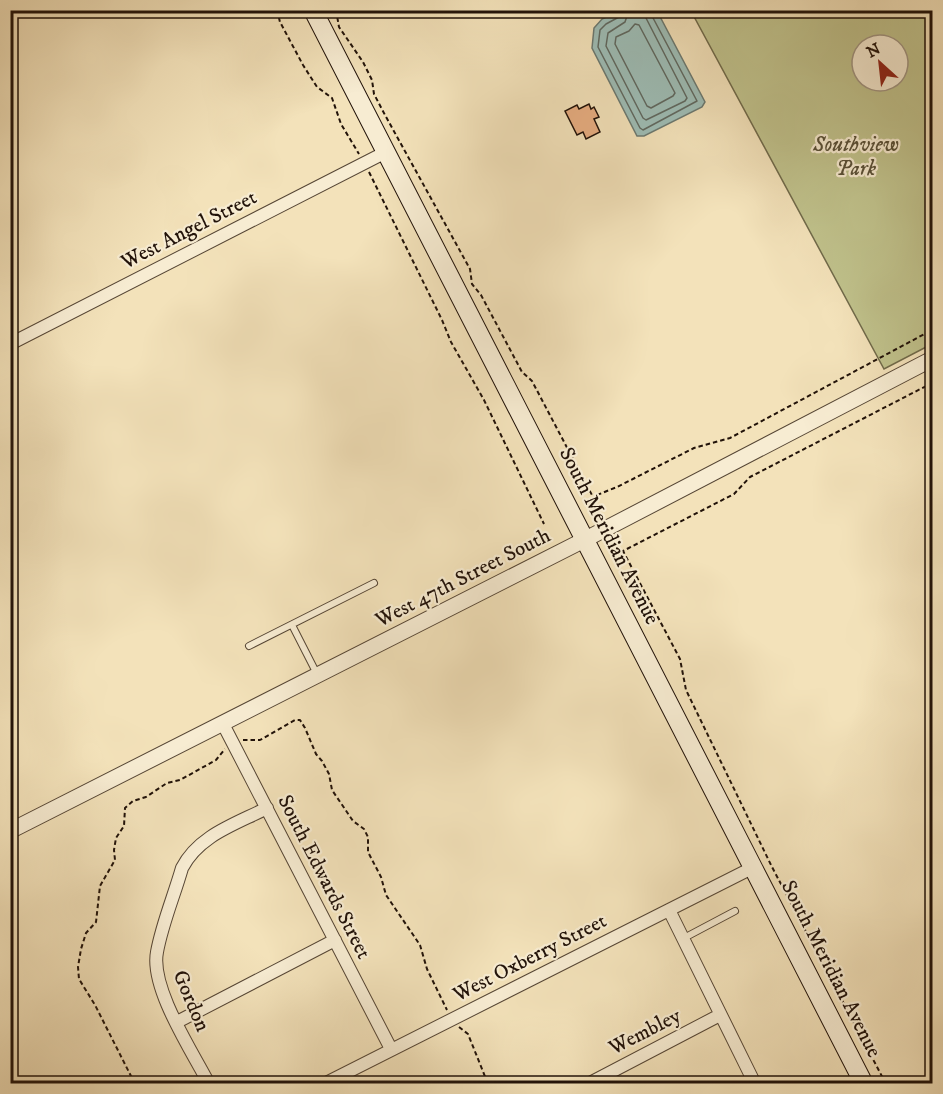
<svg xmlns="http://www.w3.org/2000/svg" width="943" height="1094" viewBox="0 0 943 1094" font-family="'IM FELL DW Pica',serif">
<rect width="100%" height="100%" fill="#f3e2ba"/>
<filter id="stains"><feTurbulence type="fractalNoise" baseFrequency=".00333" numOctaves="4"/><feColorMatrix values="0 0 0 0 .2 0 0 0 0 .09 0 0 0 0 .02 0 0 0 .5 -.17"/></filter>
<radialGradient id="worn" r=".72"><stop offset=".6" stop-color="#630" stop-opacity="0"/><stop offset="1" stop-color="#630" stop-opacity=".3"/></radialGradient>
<path fill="#c0c28c" stroke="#706a4a" stroke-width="1.5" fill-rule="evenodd" d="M691 11H932V344L884 369ZM862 45H898V81H862Z"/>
<path fill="#9dbdb6" stroke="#6b7971" stroke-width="1.5" d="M620 11H657L705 102 702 107 644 136H637L592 48 594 28 602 19Z"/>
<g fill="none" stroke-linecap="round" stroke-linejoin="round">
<path stroke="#5f6860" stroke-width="1.5" d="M621 10 619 17 606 24 600 30 598 47 640 128 643 130 697 101 652 16V10
M629 10 625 22 608 33 606 46 643 118 646 120 685 101 687 98 646 18 644 10
M635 24 639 25 675 93 673 96 651 108 647 106 615 44 616 37 629 31Z"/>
</g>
<path fill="#e7ad81" stroke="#211209" stroke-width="1.5" d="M589 104 591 109 594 107 599 117 594 119 600 132 586 139 583 132 577 135 565 111 577 105 579 109Z"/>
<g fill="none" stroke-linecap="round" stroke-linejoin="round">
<defs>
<path id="service" d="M292 625 317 674
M249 646 374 583
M684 938 735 911"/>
<path id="minor" d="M10 344 386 152
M223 724 391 1049
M669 910 755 1084
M177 1022 335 940
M209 1084C192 1051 150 988 157 952 162 924 174 896 182 868 199 835 236 824 267 808
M324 1084 754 867
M588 1084 720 1015"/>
<path id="tertiary" d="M10 831 586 539 932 359"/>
<path id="secondary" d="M313 10 864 1084"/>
</defs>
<use href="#service" stroke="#564635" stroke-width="8"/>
<use href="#minor" stroke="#564635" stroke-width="14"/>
<use href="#tertiary" stroke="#564635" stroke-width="17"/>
<use href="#secondary" stroke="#211209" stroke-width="20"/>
<path stroke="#211209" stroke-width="2" stroke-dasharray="4.5 3" stroke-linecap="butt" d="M277 10 280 22 303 65 317 87 332 98 341 124 359 154
M336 10 339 27 363 62 372 80 374 94 385 115 470 269 472 284 481 295 522 372 532 381 593 497
M369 172 442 320 451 342 484 400 544 524
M597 495 617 487 694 448 730 438 932 330
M243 740H260L295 720H300L305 728 316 754 322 761 329 774 332 790 353 821 364 829 368 837V852L381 877 386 895 420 945 427 969 447 1010
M459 1027 468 1034 488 1084
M135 1084 95 1005 79 979 78 967 81 949 86 933 96 922 100 886 115 860 114 850 116 838 124 826 125 808 133 801 146 797 167 783 180 780 216 760 225 749
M886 1084 772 867 686 690 680 659 623 551 734 494 750 477 932 383"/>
<use href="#service" stroke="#f7ecd2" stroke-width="6"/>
<use href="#minor" stroke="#f7ecd2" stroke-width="12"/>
<use href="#tertiary" stroke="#f7ecd2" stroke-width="15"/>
<use href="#secondary" stroke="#f7ecd2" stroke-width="18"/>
</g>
<g text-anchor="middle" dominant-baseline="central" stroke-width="4.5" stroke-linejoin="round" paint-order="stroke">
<g font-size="21" font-style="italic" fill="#595037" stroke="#f7ecd2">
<text x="856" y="145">Southview<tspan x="856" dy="24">Park</tspan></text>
</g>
<g font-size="21" fill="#211209" stroke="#f7ecd2">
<text transform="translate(189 230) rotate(-27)">West Angel Street</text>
<text transform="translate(609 536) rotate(63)">South Meridian Avenue</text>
<text transform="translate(463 578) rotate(-27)">West 47th Street South</text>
<text transform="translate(324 877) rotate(63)">South Edwards Street</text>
<text transform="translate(530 958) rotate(-27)">West Oxberry Street</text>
<text transform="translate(831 969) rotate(63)">South Meridian Avenue</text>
<text transform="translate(191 1001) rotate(67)">Gordon</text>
<text transform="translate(645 1032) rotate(-27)">Wembley</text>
</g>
</g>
<rect width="943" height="1094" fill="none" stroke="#f3e2ba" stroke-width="36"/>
<rect x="12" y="12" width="919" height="1070" fill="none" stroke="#211209" stroke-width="3"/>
<rect x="18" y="18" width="907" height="1058" fill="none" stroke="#211209" stroke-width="1.5"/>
<g transform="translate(880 63) rotate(333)"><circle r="28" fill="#f7ecd2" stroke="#a19582" stroke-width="1.5"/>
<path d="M0-4.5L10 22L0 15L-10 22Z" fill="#8f2418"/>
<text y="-9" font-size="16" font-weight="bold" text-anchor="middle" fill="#211209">N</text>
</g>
<rect width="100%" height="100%" filter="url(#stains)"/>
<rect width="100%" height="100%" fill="url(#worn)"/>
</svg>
